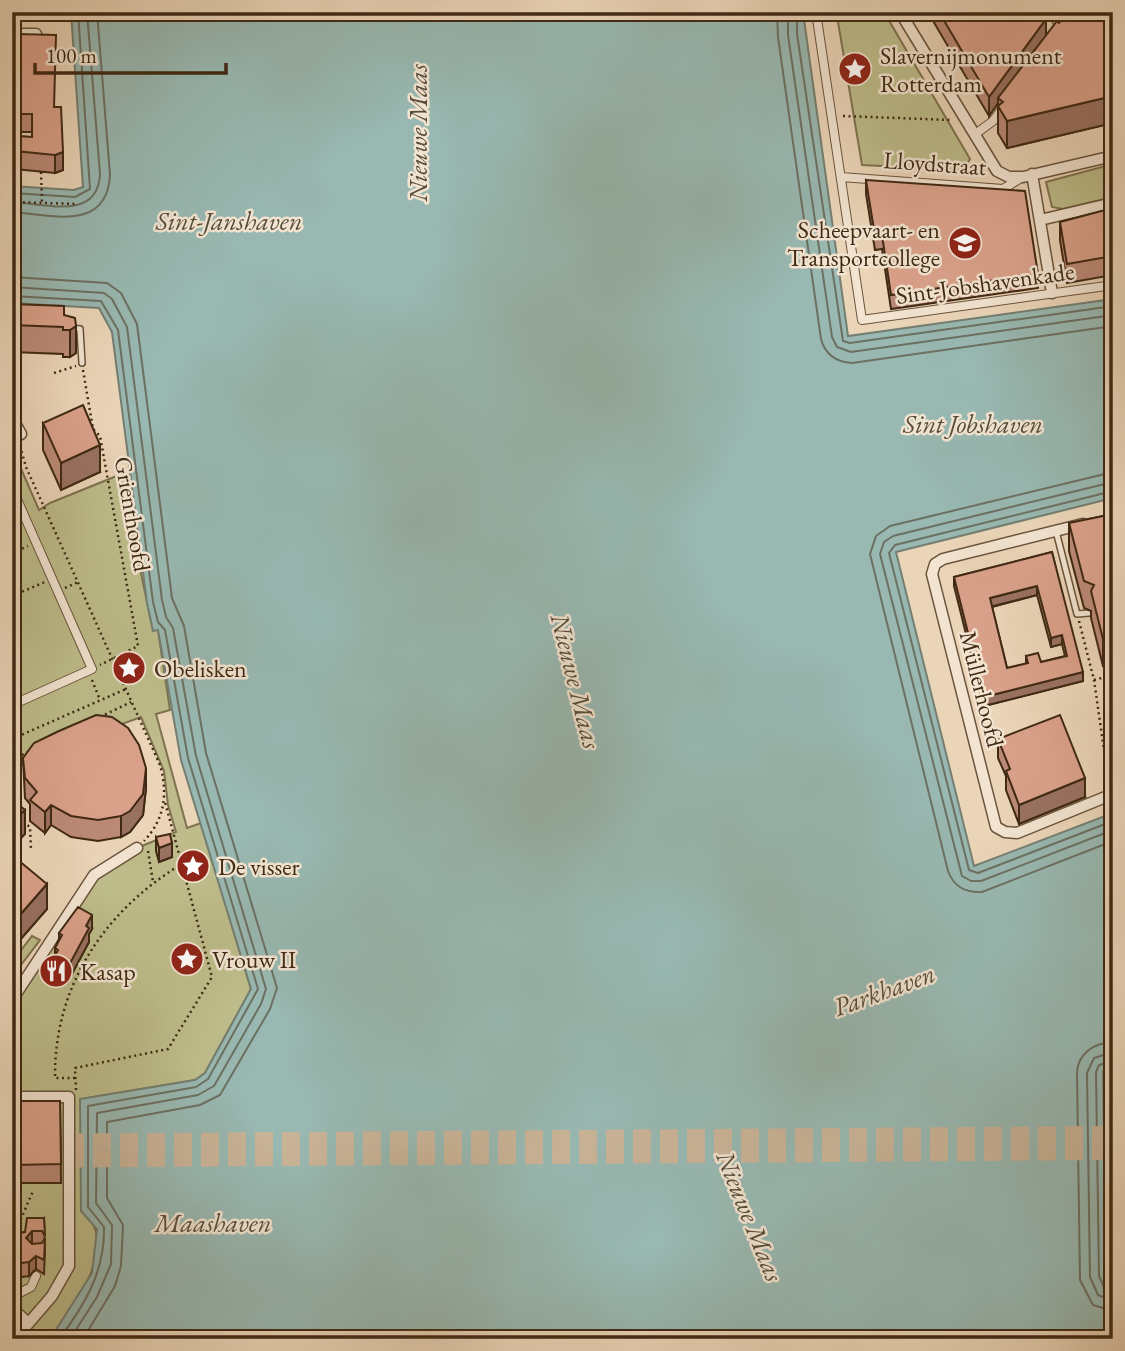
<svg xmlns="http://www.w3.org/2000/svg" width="1125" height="1351" viewBox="0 0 1125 1351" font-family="'EB Garamond',serif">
<rect width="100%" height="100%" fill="#ebd5b8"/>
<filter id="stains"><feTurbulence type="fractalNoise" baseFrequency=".00286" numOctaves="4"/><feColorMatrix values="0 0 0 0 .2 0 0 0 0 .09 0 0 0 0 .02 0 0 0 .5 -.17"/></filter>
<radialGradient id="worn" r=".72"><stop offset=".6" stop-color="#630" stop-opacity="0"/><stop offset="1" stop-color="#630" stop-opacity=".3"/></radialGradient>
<path fill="#bdbc8a" stroke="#7e724e" stroke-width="2" d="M851 12H884L970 159 963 170 862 165 837 16Z
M1113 164V197L1063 209 1052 207 1046 182Z
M12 448 39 510 50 503 129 471 143 559 139 564 153 630H158L170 710 156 714 187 828 201 823 251 989 205 1073 195 1080 81 1099 91 1221C114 1254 70 1313 50 1339H12V1000L94 875 137 848 176 832 168 805 164 771 141 717 27 759 12 778Z
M32 936 40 940 21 965 15 958Z"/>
<path fill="#98b8b1" stroke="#747f72" stroke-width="2" d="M71 12H803L848 336 1113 299V498L896 552 974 866 1113 813V1067L1103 1071 1106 1276 1113 1291V1339H50L92 1273 97 1229 81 1211 80 1099 195 1080 205 1073 251 989 181 760 158 630 153 631 147 603 112 332 99 308 12 303V186L74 190 83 187Z"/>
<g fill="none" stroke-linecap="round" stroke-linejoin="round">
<path stroke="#6c7062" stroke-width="2" d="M777 12 778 37 821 339C825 354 836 362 852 363L1113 326
M788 12V35L832 337 837 347 851 352 1113 315
M797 12V34L843 341 850 343 1113 306
M12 193 75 197 90 189 78 12
M12 202C46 204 98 221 100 174L87 12
M12 212C52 215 107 232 110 175L97 12
M12 277 107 283 121 293 137 324 172 598 184 626 206 753 277 988 270 1009 220 1095 200 1105 107 1122V1198L123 1225 121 1266 115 1286 83 1339
M12 287 104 293 112 299 127 327 162 600 166 617 173 628 196 756 266 989 261 1004 214 1086 198 1095 97 1113 96 1203 112 1225 111 1264 97 1297 70 1339
M12 296 101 301 118 330 153 602 158 622 165 630 188 758 258 989 208 1079 196 1087 88 1106V1207L104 1227C105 1271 85 1305 59 1339
M1113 472 890 526 876 536 870 554 948 871C954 887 965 893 982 892L1113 841
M1113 482 893 536 884 542 880 554 962 876 971 881H981L1113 830
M1113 491 895 545 889 553 969 870 978 873 1113 821
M1113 1042C1094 1043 1078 1053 1077 1073L1080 1280 1093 1305 1113 1311
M1113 1052 1094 1058 1087 1073 1090 1277 1098 1295 1113 1301
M1113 1061 1099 1065 1096 1072 1099 1276 1105 1289 1113 1292"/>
<path stroke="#c9b397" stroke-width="18" stroke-dasharray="18 9" stroke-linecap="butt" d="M12 1143 1113 1135
M12 1159 1113 1151"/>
<defs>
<path id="service" d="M12 139H13
M71 328 80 329 82 363
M1056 531 1077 614 1089 613"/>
<path id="pedestrian" d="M816 12 862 320 1113 285
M974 135 993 121 1002 109
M841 177 1003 189 1021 178
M12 488 92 669 12 705
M12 1297 31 1287 36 1276"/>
<path id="minor" d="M900 12 997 171 1009 177H1023L1113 156
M1055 12 1058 21
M1110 12 1113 23
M12 34H36
M1032 174 1052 293
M1040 220 1113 203
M12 418 21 434
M1083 524 943 559 935 564 932 574 996 827 1005 832 1017 833 1113 794
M12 1000 94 875 137 848
M12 1097H69V1266L52 1296 15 1339
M12 1308 28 1323"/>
</defs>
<use href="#service" stroke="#6a543c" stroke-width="8"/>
<use href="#pedestrian" stroke="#6a543c" stroke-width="10"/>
<use href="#minor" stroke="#6a543c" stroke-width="13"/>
<path stroke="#3f2913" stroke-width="2.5" stroke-dasharray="2 3.5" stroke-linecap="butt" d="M63 57 92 54
M843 116 951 120
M41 172 42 203
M12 202 77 204
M83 370 93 429 100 436 138 646 100 665
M54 373 76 366
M20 446 26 467 160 765C168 793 165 819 144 841
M12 553 28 546
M65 588 78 582
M12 596 45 582
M1079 621 1094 680 1106 764 1113 782
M92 680 100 700
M1094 680 1113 675
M100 717 131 702
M12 739 126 689
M12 760 28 752
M23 822 30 827 31 850
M148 851 153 882
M75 1078H55C54 986 104 912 180 865
M76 1090 75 1068 168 1049 212 977 165 802
M12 1183 17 1191
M12 1240 33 1191
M12 1279 18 1285"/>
<use href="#service" stroke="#f2e4d1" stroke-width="5"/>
<use href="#pedestrian" stroke="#f2e4d1" stroke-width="8"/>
<use href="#minor" stroke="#f2e4d1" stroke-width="10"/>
</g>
<path fill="#bb8a77" stroke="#3f2913" stroke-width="2" fill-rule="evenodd" d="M926 12H1042L1046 35 1059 23 1113 41V123L1007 148 998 133V103L989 116 929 14 927 16Z
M12 75 55 107 63 170 55 173 15 169V136L32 137V132H12Z
M866 180 1038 274V288L891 309 882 249 875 250 866 194Z
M1113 208V275L1067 283 1060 240V222Z
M12 304 75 318 76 353 70 357H63V354L12 352Z
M43 423 100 472 61 490 43 450Z
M1113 514V758H1110L1108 665 1103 666 1091 618V611L1084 608 1069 551V523Z
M1052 552 1083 681 984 706 954 586V577ZM1037 595 1051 647 1062 644 1065 656 1041 662 1026 656V664L1007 668 992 607Z
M998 739 1085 797 1019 824 1006 790V776L998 758Z
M23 758 146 788 143 815 130 832 121 837 98 841 71 837 51 825 45 833 30 821V804L25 798Z
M156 837 172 857 159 862 156 851Z
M12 855 47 909 12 949Z
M92 929 89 934V942L67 983 52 974V961L55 956V948L59 939V933Z
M60 1101 61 1183H14V1169H12V1115Z
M44 1218 45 1252 44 1274 36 1269 29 1276 21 1277V1257L12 1250V1234L25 1232Z"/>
<path fill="#997161" stroke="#3f2913" stroke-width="2" d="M1046 19V38L998 98V103L989 116V97Z
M1113 96V123L1007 148V121Z
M63 152V170L55 173V155Z
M76 326V353L70 357V330Z
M100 445V472L61 490V463Z
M1037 586V595L990 607V598Z
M1062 635V644L1051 647V638Z
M1113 636V663L1103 666V639Z
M1083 672V681L984 706V697Z
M146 768V788L143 815 130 832 121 837V816Z
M1085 778V797L1019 824V805Z
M51 805V825L45 833V812Z
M25 810V834L12 847V822Z
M172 843V857L159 862V848Z
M47 884V909L12 949V924Z
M92 915V929L89 934V942L67 983V969L86 926Z
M32 1231V1244L26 1238Z
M36 1256V1269L29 1276V1262Z"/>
<path fill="#daa18a" stroke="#3f2913" stroke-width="2" fill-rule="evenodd" d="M939 12H1042L1046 19 989 97Z
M1067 12H1104L1113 41V96L1007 121 998 106 1003 102 998 98 1057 21 1059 23Z
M18 34 56 35 54 107H61L63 152 55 155 15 151V136L32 137V114H12V75H17Z
M866 180 1025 191 1038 274 891 295 882 235 875 236Z
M1113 208V256L1067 264 1060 222Z
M12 304 64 306V315L75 318 76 326 70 330H63V327L12 325Z
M83 405 100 445 61 463 43 423Z
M1113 514V636L1103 639 1091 591 1094 585 1084 581 1069 523Z
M1052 552 1083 672 984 697 954 577ZM1037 586 1051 638 1062 635 1067 656 1041 662 1038 653 1026 656 1028 663 1007 668 990 598Z
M1113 659V731H1110L1108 660Z
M96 715 112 717 128 728 139 745 146 768 143 794 130 811 121 816 98 820 71 816 51 805 45 812 30 800 37 792 25 778 23 758 34 743 59 731Z
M1060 715 1085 778 1019 805 1006 771 1010 769 998 739Z
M12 799 25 810 12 822Z
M170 834 172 843 159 848 156 837Z
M12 855 47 884 12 924V890L18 884 12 879Z
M78 907 92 915 86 926 89 928 67 969 52 961 58 950 55 948 62 935 59 933Z
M14 1101H60L61 1164 14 1165 16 1150H12V1115H13Z
M27 1218H44L45 1236 42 1231H32L26 1238 32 1244 42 1243 45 1238 44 1260 36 1256 29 1262 21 1263V1243L12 1236V1234L25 1232Z"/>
<defs>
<symbol id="sight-disc" viewBox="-11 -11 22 22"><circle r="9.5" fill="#8f2418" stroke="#f2e4d1"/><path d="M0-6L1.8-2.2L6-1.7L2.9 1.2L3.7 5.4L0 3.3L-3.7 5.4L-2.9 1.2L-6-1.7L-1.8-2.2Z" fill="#fff"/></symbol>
<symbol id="university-disc" viewBox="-11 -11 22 22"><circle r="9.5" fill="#8f2418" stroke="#f2e4d1"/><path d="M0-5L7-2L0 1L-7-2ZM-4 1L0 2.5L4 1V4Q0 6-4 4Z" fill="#fff"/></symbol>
<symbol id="restaurant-disc" viewBox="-11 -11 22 22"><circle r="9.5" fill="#8f2418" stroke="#f2e4d1"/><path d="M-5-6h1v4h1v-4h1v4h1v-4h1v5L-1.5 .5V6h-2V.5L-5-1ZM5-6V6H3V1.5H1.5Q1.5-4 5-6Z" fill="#fff"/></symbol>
</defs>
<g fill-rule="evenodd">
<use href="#sight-disc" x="836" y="50" width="38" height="38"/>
<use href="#university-disc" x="946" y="224" width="38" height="38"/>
<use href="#sight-disc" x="110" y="649" width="38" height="38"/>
<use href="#sight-disc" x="174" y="847" width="38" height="38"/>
<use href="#sight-disc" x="168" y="940" width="38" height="38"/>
<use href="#restaurant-disc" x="37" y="952" width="38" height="38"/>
</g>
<g text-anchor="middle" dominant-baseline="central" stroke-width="5" stroke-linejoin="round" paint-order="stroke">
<g font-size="24" fill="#3f2913" stroke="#f2e4d1" text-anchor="start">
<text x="880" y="55">Slavernijmonument<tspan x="880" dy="28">Rotterdam</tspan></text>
<text x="940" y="229" text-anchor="end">Scheepvaart- en<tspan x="940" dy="28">Transportcollege</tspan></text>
<text x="154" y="668">Obelisken</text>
<text x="218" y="866">De visser</text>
<text x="212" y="959">Vrouw II</text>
<text x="80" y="971">Kasap</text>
</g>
<g font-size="24" fill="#3f2913" stroke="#f2e4d1">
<text transform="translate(935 163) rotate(4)">Lloydstraat</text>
<text transform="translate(985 283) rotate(-8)">Sint-Jobshavenkade</text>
<text transform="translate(133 514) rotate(80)">Grienthoofd</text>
<text transform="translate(982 689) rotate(76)">Müllerhoofd</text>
</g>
<g font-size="26" font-style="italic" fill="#554d3a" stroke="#f2e4d1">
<text transform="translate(418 133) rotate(-90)">Nieuwe Maas</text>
<text x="229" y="221">Sint-Janshaven</text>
<text x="973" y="424">Sint Jobshaven</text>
<text transform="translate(576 681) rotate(76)">Nieuwe Maas</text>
<text transform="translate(884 990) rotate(-20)">Parkhaven</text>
<text transform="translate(750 1216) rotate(68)">Nieuwe Maas</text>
<text x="213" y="1223">Maashaven</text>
</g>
</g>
<rect width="1125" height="1351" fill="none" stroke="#ebd5b8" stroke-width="42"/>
<rect x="14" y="14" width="1097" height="1323" fill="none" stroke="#3f2913" stroke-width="3.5"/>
<rect x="21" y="21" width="1083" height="1309" fill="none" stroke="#3f2913" stroke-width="2"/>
<path d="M35 63v10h191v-10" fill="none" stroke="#3f2913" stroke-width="3.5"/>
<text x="46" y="63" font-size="21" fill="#3f2913" stroke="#f2e4d1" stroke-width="5" paint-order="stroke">100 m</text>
<rect width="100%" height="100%" filter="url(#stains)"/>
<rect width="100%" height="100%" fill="url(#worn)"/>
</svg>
